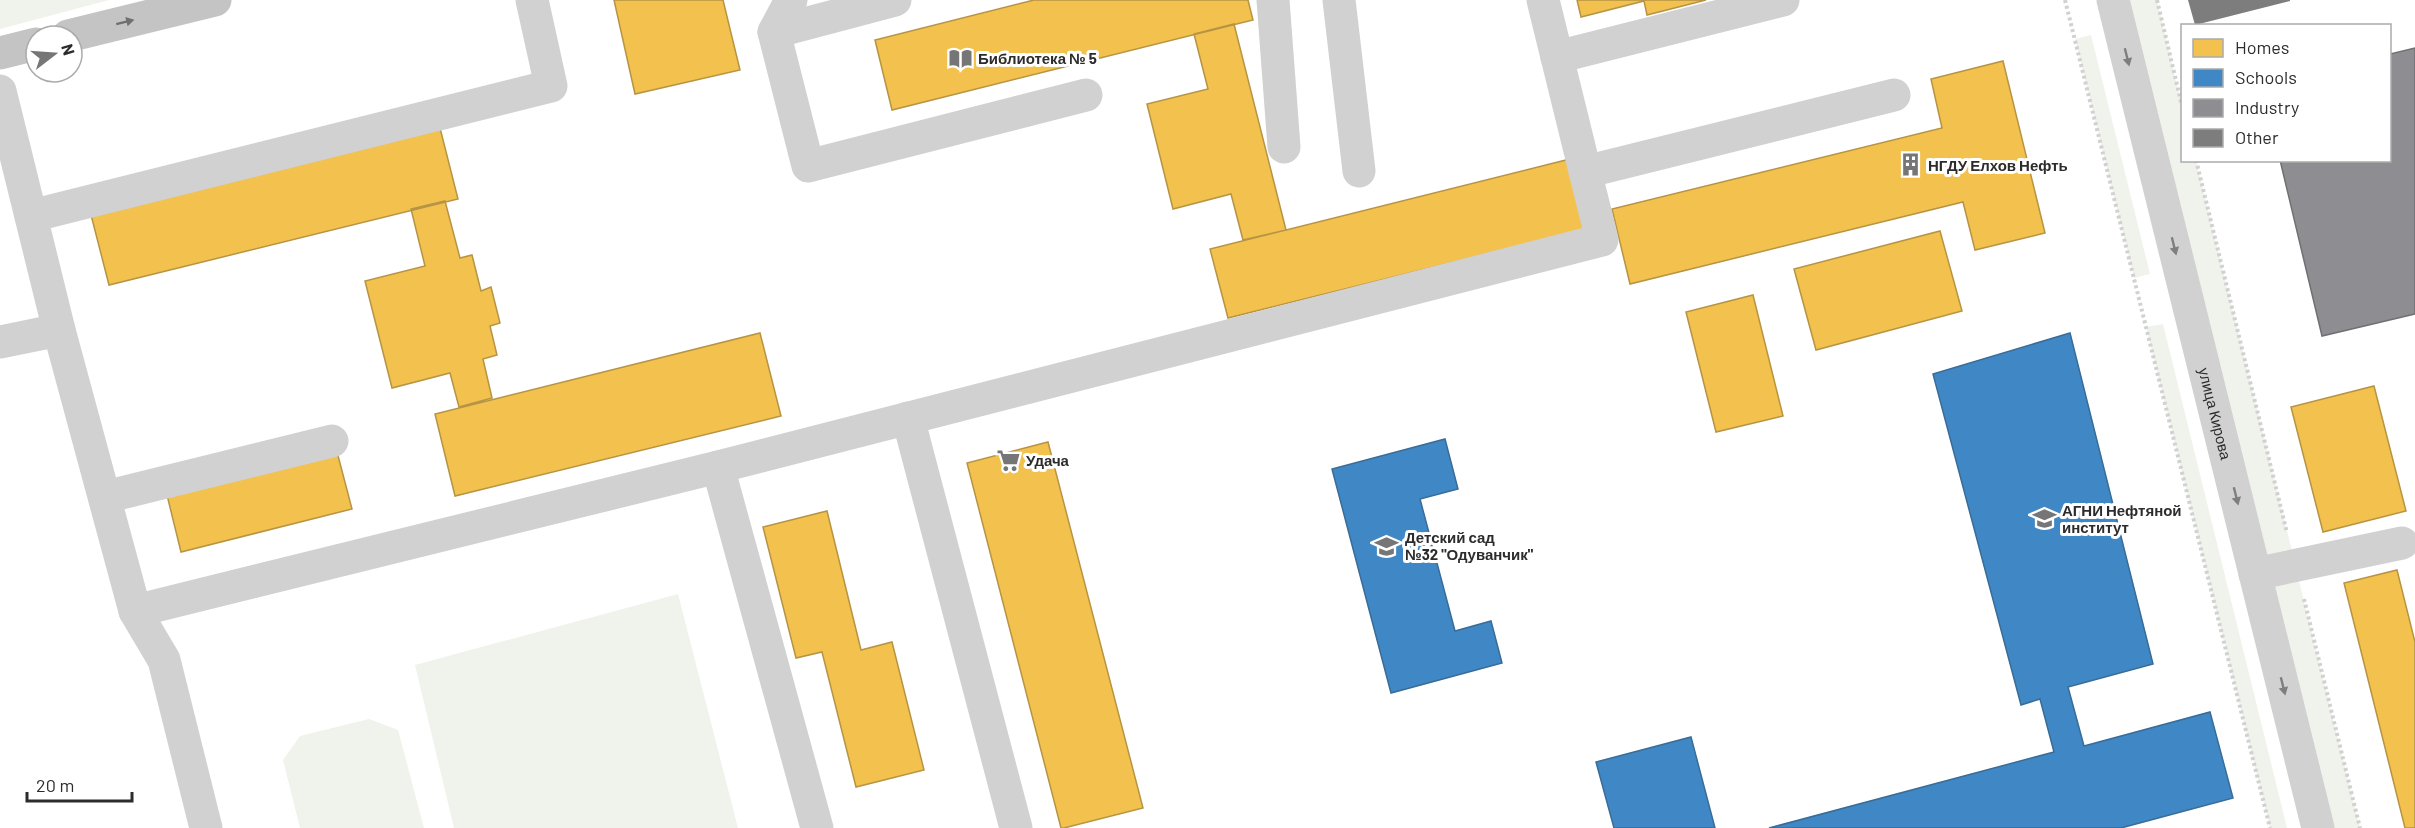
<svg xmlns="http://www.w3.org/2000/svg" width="2415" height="828" viewBox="0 0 2415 828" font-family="Barlow,sans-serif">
<rect width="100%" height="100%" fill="#fff"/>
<path fill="#f0f3eb" d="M0 0H109L0 29Z
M2113 0H2157L2182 106V160L2196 161 2293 555 2253 564Z
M2091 35 2150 274 2134 278 2075 39Z
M2163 324 2287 828H2270L2146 327Z
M2299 581 2360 828H2318L2259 590Z
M678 594 738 828H454L415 665Z
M369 719 398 730 424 828H300L283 760 300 736Z"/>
<path fill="#f2c14e" stroke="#b79444" stroke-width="1.5" d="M614 0H723L740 70 635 94Z
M1034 0H1248L1253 20 892 110 875 40Z
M1577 0H1706L1647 15 1644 1 1581 17Z
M1234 24 1286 230 1243 240 1231 194 1173 209 1147 104 1208 89 1194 34Z
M2003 61 2045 233 1975 250 1963 202 1630 284 1612 209 1942 128 1931 79Z
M439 124 458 199 109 285 90 211Z
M1574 158 1591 228 1228 318 1210 249Z
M445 201 460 258 472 255 481 291 491 287 500 323 490 326 497 355 483 359 492 398 459 407 450 373 392 388 365 281 425 266 411 209Z
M1940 231 1962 311 1816 350 1794 269Z
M1753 295 1783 416 1716 432 1686 312Z
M760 333 781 416 455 496 435 414Z
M2374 386 2406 511 2323 532 2291 407Z
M1048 442 1143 808 1064 828H1061L967 463Z
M336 448 352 509 181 552 166 491Z
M827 511 861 650 892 642 924 770 856 787 822 652 796 658 763 527Z
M2397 570 2415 642V828H2405L2344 583Z"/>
<path fill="#3f88c5" stroke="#396c97" stroke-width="1.5" d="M2070 333 2153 664 2068 687 2084 746 2210 712 2233 798 2121 828H1769L2054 752 2040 699 2021 705 1933 374Z
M1445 439 1458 489 1420 499 1455 631 1491 621 1502 663 1391 693 1332 469Z
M1691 737 1715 828H1614L1596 762Z"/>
<path fill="#8d8d92" stroke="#707073" stroke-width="1.5" d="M2415 48V314L2322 336 2280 160H2390V54Z"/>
<path fill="#7d7d7d" d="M2188 0H2290V1L2195 25Z"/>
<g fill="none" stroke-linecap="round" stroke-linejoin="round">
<path stroke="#d1d1d1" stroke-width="4" stroke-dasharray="3 3" stroke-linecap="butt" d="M2065 0 2270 828
M2157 0 2182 106
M2196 160 2287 533
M2304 599 2360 828"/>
<g stroke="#d1d1d1" stroke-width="33">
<path d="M791 0 774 32 808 166 1086 95"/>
<path d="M1273 0 1284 147"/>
<path d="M1339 0 1359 171"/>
<path d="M1543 0 1557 57"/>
<path id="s1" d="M2113 0 2318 828"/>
<path d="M774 32 895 0"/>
<path d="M0 91 59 330 135 611 164 660 206 828"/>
<path d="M1585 172 1894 95"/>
<path d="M31 216 551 86 532 0"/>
<path d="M0 342 59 330"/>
<path d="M908 418 1016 828"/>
<path d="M718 467 817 828"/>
<path d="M105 497 332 441"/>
<path d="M2255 574 2402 543"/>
<path d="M135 611 718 467 1602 240 1557 57 1783 0"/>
</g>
<path stroke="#c4c4c4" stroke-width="33" d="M68 36 215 0
M0 53 36 44"/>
</g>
<defs><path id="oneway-solid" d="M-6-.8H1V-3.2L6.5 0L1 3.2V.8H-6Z" transform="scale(1.5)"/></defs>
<use fill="#707070" href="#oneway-solid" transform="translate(125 22) rotate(-14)"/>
<g fill="#7e7e7e">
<use href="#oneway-solid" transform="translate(2127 57) rotate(76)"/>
<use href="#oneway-solid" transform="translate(2174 246) rotate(76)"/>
<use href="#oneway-solid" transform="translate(2236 496) rotate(76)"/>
<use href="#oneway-solid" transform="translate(2283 686) rotate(76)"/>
</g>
<defs>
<symbol id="library-bare" viewBox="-9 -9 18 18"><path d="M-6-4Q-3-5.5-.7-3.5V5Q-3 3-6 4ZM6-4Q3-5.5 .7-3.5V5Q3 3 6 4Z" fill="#767676" stroke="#fff" stroke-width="2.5" paint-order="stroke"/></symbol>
<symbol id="building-bare" viewBox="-9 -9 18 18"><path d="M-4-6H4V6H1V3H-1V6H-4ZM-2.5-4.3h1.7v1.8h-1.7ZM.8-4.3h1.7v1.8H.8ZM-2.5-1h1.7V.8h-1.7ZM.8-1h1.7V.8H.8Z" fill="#767676" stroke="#fff" stroke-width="2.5" paint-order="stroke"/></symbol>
<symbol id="supermarket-bare" viewBox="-9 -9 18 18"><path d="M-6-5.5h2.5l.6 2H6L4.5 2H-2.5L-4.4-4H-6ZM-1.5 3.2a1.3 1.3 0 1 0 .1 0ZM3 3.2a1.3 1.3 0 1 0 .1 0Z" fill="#767676" stroke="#fff" stroke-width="2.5" paint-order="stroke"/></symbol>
<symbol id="university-bare" viewBox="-9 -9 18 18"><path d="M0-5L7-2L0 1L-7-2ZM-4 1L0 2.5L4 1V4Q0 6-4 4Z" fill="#767676" stroke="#fff" stroke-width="2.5" paint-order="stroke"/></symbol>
<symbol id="school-bare" viewBox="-9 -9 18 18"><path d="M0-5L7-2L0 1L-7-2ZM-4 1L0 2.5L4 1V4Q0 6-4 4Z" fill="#767676" stroke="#fff" stroke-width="2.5" paint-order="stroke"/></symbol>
</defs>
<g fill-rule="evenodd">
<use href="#library-bare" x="944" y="42" width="33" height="33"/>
<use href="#building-bare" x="1894" y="148" width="33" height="33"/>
<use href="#supermarket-bare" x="992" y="444" width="33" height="33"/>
<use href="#university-bare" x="2028" y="502" width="33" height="33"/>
<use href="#school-bare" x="1370" y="530" width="33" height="33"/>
</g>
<g text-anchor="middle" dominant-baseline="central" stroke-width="6" stroke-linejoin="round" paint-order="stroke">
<g font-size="15" font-weight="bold" fill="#2c2c2c" stroke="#fff" text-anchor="start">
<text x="978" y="58">Библиотека № 5</text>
<text x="1928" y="165">НГДУ Елхов Нефть</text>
<text x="1026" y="460">Удача</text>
<text x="2062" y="510">АГНИ Нефтяной<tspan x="2062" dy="17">институт</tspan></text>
<text x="1405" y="537">Детский сад<tspan x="1405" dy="17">№32 "Одуванчик"</tspan></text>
</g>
<g font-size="15" fill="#2c2c2c" stroke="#fff">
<text stroke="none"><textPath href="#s1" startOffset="426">улица Кирова</textPath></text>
</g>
</g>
<rect x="2181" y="24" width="210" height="138" fill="#ffffff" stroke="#ababab" stroke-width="1.5"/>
<rect x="2193" y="39" width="30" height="18" fill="#f2c14e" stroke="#ababab" stroke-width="1.5"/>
<text x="2235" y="54" font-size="18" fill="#2c2c2c">Homes</text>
<rect x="2193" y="69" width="30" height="18" fill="#3f88c5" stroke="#ababab" stroke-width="1.5"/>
<text x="2235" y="84" font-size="18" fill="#2c2c2c">Schools</text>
<rect x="2193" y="99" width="30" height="18" fill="#8d8d92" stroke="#ababab" stroke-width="1.5"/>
<text x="2235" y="114" font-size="18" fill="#2c2c2c">Industry</text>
<rect x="2193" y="129" width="30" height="18" fill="#7d7d7d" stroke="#ababab" stroke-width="1.5"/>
<text x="2235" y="144" font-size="18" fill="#2c2c2c">Other</text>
<g transform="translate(54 54) rotate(73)"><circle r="28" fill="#ffffff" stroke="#ababab" stroke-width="1.5"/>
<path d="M0-4.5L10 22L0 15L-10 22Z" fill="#767676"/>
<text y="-9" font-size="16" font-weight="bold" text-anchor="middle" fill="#2c2c2c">N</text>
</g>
<path d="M27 792v9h105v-9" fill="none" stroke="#2c2c2c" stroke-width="3"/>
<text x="36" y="792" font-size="18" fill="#2c2c2c" stroke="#ffffff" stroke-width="4.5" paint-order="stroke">20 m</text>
</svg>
